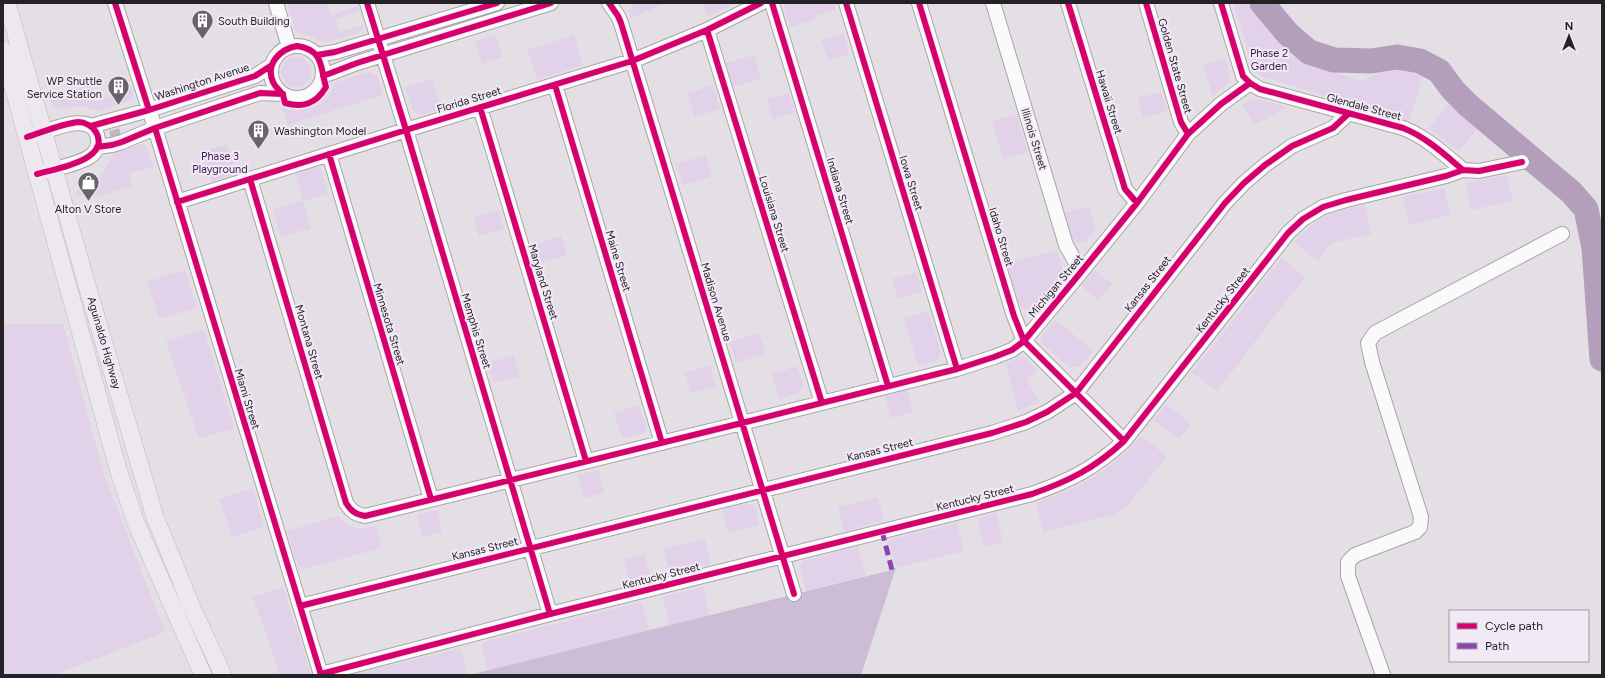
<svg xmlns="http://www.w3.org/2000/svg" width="1605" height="678" viewBox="0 0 1605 678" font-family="Figtree,sans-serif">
<rect width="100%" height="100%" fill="#e3dfe5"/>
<path fill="#e1d2e9" d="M287 3H327L331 15 359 6 360 11 335 19 339 32 364 24 363 31 324 43 312 36 299 33 295 30Z
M635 3H666L631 18 629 11Z
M702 3H736L708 17Z
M784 3H834L836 9 814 16 815 19 790 27 784 6Z
M1233 3H1248L1290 56 1361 82C1383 69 1398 67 1423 76L1409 122 1261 76 1253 69Z
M843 34 849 54 828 60 821 40Z
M496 35 503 57 482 64 475 41Z
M574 35 583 65 537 80 527 50Z
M754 55 761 79 733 87 726 63Z
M281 72a15 15 0 1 1 30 0a15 15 0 1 1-30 0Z
M1225 58C1232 82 1232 81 1213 96L1203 65Z
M369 72 377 75 383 95 288 125 282 108C305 115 328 106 336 82Z
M432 79 441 109 420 116 412 109 405 87Z
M713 85 720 109 694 117 687 93Z
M90 86 95 101 132 89 134 98 133 100 97 111 82 106 62 108 54 106 47 98Z
M1161 92 1167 111 1143 118 1138 98Z
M789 93 795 112 773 119 767 99Z
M1251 99H1258L1288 107 1254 125 1242 105Z
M1449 103 1479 127 1459 151 1429 128Z
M1016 114 1028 152 1003 159 992 121Z
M143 144 146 145 153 167 129 174 132 186 99 196 74 195C84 180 89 184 100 176 107 170 108 160 114 153Z
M227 144 237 174 212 182 202 152Z
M706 155 712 176 683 185 676 164Z
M313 167 321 170 328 194 303 201 311 228 281 237 273 210 303 201 295 172Z
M1506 175 1513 201 1471 210 1466 183Z
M1444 188 1450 215 1409 225 1403 197Z
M1365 205 1371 234 1331 243 1318 261 1294 242C1319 216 1330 212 1365 205Z
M1089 207 1096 229 1086 242 1078 243 1071 236 1064 213Z
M499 210 504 229 479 236 473 218Z
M561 236 567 255 537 264 531 245Z
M1057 250 1063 269 1034 310H1025L1018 304 1007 264Z
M1282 258 1305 277 1217 391 1192 372Z
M185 270 197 308 159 319 147 282Z
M1094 270 1112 284 1099 300 1081 286Z
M916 272 922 292 898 299 892 279Z
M928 311 941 353 937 361 918 366 904 318Z
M1055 320 1094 350 1080 367H1069L1040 342 1041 337Z
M3 324H63L104 475 165 632 54 675H3Z
M204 330 234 428 199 439 166 341Z
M759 333 766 354 736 363 730 342Z
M514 355 520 376 494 383 488 363Z
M1021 357 1027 359 1037 371 1027 380 1040 402 1018 411 1006 363Z
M710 365 716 386 691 393 685 373Z
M797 366 803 385 800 392 779 399 772 374Z
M907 389 913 412 891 418 885 395Z
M1166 404 1191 424 1179 439 1154 420Z
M639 405 647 429 643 433 623 439 614 413Z
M1141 436 1167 456 1129 504 1115 514 1043 532 1036 503C1077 489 1113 470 1141 436Z
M598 470 604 493 584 498 578 475Z
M253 488 264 527 232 537 219 499Z
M878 497 884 521 844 531 838 507Z
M747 503 755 507 759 525 728 533 722 509Z
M437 510 442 532 422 537 417 515Z
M996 513 1003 542 984 546 977 518Z
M338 516C350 531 360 529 376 526L382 548 299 570 287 531Z
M957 523 964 551 896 568 888 540Z
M705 539 711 564 670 574 664 549Z
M858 547 865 576 806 591 800 568 803 561Z
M645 554 651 579 630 584 624 559Z
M283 587 311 675H280L253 597Z
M703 587 710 615 670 625 662 597Z
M642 602 649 630 488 670 481 643Z
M461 648 467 675H351Z"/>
<path fill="#cdbcd6" d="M896 568 861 675H469L892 570Z"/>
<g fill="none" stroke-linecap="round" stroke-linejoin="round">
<path stroke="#b39ebc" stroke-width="25" d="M1262 3 1288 34 1309 52 1334 60 1371 61 1397 57 1420 61 1439 71 1453 90 1468 105 1571 192 1586 209 1594 248 1602 359"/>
<path stroke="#bdb9bf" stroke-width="14" stroke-dasharray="14 7" stroke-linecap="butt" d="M111 138 121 135"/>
<defs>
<path id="minor" d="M115 3 155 128 321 675
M276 3 289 47
M367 3 406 130 550 614
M609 3 618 16 621 23 794 594
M772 3 888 386
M846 3 957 369
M919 3 1014 316 1024 341 1124 441
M993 3 1066 245 1081 272
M1068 3 1125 189 1137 203
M1146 3 1181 122 1188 134
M1221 3 1243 76 1250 83 1260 89 1403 128C1426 137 1444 154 1463 170
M707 30 822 403
M271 72a26 26 0 1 1 52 0a26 26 0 1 1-52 0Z
M317 55 335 52 497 3
M323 76 357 63 551 3
M555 85 662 443
M480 107 586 461
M91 126 149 110 255 76 272 65
M35 135C51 130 94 109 98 139 99 146 95 154 89 157 77 165 51 169 37 174
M97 147 112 145 122 142 155 128 260 93 283 94
M329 154 431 499
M250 179 346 503C351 511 355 514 365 516L742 423 957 369 994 357 1012 350 1024 341 1081 272 1137 203 1188 134 1221 104 1250 83
M177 202 406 130 632 61 707 30 761 3
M300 606 992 433 1026 422 1047 412 1076 393 1225 203 1244 183 1265 165 1292 146 1333 128 1348 114
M321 674 550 614 1032 494C1069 481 1095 468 1124 441L1288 233 1303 219 1323 207 1346 200 1446 176 1463 170 1479 171 1522 162
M1383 675 1348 576V562L1355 555 1415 532 1420 527 1421 517 1372 362 1368 343 1375 333 1562 234"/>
<path id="major" d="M7 3 88 289 155 517 190 603 223 675
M3 50 118 469 136 523 203 675"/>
</defs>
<use href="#minor" stroke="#a8a5aa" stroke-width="16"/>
<use href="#major" stroke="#bdbbbe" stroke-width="18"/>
<use href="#minor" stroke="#fbfafb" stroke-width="14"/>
<use href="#major" stroke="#ede8f0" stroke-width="17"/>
<path stroke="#8e44ad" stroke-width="5" stroke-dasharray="10 5" stroke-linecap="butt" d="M882 531 892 570"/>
<defs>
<path id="cycleway" d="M115 3 149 110
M367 3 406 130 550 614
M609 3 618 16 621 23 794 594
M772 3 888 386
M846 3 957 369
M919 3 1014 316 1024 341 1124 441
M1068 3 1125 189 1137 203
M1146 3 1181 122 1188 134
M1221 3 1243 76 1250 83 1260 89 1403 128C1426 137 1444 154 1463 170
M707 30 822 403
M297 46C324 50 320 67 326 87 316 104 303 108 285 103 284 100 284 96 282 94 279 89 275 87 273 82 265 64 280 49 297 46Z
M317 55 335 52 497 3
M323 76 357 63 551 3
M555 85 662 443
M480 107 586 461
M91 126 149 110 255 76 272 65
M155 128 321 675
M27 137C43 132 61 124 78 122 85 122 92 126 96 132 112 160 54 169 37 174
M97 147 112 145 122 142 155 128 260 93 283 94
M329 154 431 499
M250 179 346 503C351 511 355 514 365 516L742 423 957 369 994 357 1012 350 1024 341 1081 272 1137 203 1188 134 1221 104 1250 83
M177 202 406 130 632 61 707 30 761 3
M300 606 992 433 1026 422 1047 412 1076 393 1225 203 1244 183 1265 165 1292 146 1333 128 1348 114
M321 674 550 614 1032 494C1069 481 1095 468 1124 441L1288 233 1303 219 1323 207 1346 200 1446 176 1463 170 1479 171 1522 162"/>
</defs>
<use href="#cycleway" stroke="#f2e9f6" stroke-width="8"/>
<use href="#cycleway" stroke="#d6006c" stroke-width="6"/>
</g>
<defs>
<symbol id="building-pin" viewBox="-11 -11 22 30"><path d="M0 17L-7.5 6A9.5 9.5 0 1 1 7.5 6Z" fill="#68646a" stroke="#f2e9f6"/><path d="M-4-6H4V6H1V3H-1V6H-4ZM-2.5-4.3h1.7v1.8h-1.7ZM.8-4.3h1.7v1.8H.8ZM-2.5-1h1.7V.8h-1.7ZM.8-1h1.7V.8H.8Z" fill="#fff"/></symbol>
<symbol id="shop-pin" viewBox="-11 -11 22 30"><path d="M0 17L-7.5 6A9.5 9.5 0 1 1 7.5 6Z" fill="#68646a" stroke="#f2e9f6"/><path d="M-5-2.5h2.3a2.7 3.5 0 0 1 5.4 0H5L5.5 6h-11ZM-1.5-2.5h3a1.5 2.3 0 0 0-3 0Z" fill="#fff"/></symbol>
</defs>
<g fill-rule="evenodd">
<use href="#building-pin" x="190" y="8" width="25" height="34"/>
<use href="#building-pin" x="106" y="74" width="25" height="34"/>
<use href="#building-pin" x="246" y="118" width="25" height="34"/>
<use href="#shop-pin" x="76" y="170" width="25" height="34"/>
</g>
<g text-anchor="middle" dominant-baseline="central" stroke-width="4" stroke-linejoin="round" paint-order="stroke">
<g font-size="11" fill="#252227" stroke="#f2e9f6" text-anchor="start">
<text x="218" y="21">South Building</text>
<text x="102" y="81" text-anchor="end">WP Shuttle<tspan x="102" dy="13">Service Station</tspan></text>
<text x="274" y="131">Washington Model</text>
<text x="88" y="209" text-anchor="middle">Alton V Store</text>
</g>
<g font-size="11" fill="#3e1a4d" stroke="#f2e9f6">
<text x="1269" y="53">Phase 2<tspan x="1269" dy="13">Garden</tspan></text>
<text x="220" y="156">Phase 3<tspan x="220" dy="13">Playground</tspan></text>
</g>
<g font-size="11" fill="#252227" stroke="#f2e9f6">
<text transform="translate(1175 66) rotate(74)">Golden State Street</text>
<text transform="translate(202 82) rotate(-18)">Washington Avenue</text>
<text transform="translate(469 100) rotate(-17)">Florida Street</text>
<text transform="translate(1109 102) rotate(73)">Hawaii Street</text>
<text transform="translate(1364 107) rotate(15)">Glendale Street</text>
<text transform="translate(1034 139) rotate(73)">Illinois Street</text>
<text transform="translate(911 183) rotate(73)">Iowa Street</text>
<text transform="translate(840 191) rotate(73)">Indiana Street</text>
<text transform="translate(774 214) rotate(73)">Louisiana Street</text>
<text transform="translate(1001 237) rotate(73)">Idaho Street</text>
<text transform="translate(618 261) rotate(73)">Maine Street</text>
<text transform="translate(543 282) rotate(73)">Maryland Street</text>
<text transform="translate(1148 284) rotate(-52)">Kansas Street</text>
<text transform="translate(1056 286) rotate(-50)">Michigan Street</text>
<text transform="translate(1223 300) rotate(-52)">Kentucky Street</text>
<text transform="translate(716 302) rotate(73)">Madison Avenue</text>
<text transform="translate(389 324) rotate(73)">Minnesota Street</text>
<text transform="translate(476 331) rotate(73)">Memphis Street</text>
<text transform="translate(309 342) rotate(74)">Montana Street</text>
<text transform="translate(104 343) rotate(74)">Aguinaldo Highway</text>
<text transform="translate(247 399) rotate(73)">Miami Street</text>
<text transform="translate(880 450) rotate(-14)">Kansas Street</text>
<text transform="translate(975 498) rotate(-14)">Kentucky Street</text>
<text transform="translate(485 549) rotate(-14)">Kansas Street</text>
<text transform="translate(661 576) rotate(-14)">Kentucky Street</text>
</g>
</g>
<rect width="1605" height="678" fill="none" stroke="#252227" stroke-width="8"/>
<rect x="1449" y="610" width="140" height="52" fill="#f2e9f6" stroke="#a099a3"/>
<rect x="1457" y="623" width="20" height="6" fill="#d6006c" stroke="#a099a3"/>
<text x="1485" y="630" font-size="12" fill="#252227">Cycle path</text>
<rect x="1457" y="643" width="20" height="6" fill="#8e44ad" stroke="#a099a3"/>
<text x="1485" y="650" font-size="12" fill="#252227">Path</text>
<g transform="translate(1569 36)" stroke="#f2e9f6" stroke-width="3" paint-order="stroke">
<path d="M0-3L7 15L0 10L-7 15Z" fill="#252227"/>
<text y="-6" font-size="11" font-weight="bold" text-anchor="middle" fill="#252227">N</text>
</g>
</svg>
